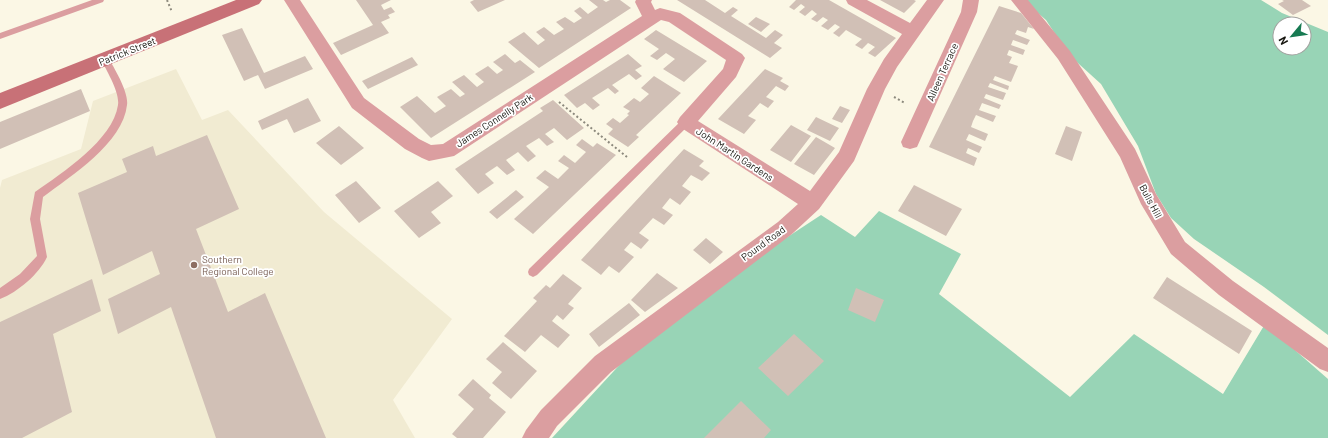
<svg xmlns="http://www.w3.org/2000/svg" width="1328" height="438" viewBox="0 0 1328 438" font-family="Barlow,sans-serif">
<rect width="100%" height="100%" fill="#fbf7e5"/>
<path fill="#f1ebd2" d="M176 69 202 120 228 110 324 212 452 319 393 400 415 438H0V188L2 180 81 149 93 101Z"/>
<path fill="#98d4b6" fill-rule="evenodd" d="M1023 0H1261L1282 13 1328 32V335L1264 287 1194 239 1171 218 1156 194 1138 146 1101 84 1069 55 1046 20ZM1280 24H1304V48H1280Z
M879 211 961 254 939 294 1070 397 1134 334 1223 394 1265 324 1328 379V438H552L625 359 737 270 821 215 855 237Z"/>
<path fill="#d1c0b6" d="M356 0H391L381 5 384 10 391 7 395 12 388 15 390 18 381 22 389 33 341 55 333 43 373 25Z
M474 0H505L478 12 470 2Z
M589 0H603L606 2 610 0H620L631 8 539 68 508 42 524 32 538 45 545 40 536 32 544 27 554 35 564 29 556 22 565 17 574 23 582 18 574 11 580 7 588 14 598 7Z
M677 0H705L725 13 733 7 738 10 731 16 766 38 775 30 783 35 774 43 782 48 770 58Z
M796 0H829L896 38 875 57 868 53 875 47 870 44 868 43 862 49 855 45 862 39 858 37 846 30 839 37 833 33 840 27 835 24 828 30 821 26 828 20 823 17 817 22 811 19 817 14 812 10 805 16 799 12 805 7 801 4 794 10 789 7Z
M880 0H914L916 1 904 13Z
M1282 0H1302L1311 6 1293 15 1278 4 1284 1Z
M999 6 1021 13 1034 29 1028 27 1026 33 1017 30 1015 34 1030 40 1027 45 1013 40 1011 45 1025 50 1023 55 1009 50 1007 55 1012 57 1009 63 1018 66 1011 82 995 76 993 80 1009 86 1008 90 990 83 988 87 1006 93 1003 100 986 94 984 98 1001 105 999 109 982 103 979 110 996 116 993 122 976 115 973 121 971 127 988 134 985 141 969 134 966 140 982 147 979 153 968 148 966 153 977 158 974 166 929 147Z
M756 17 770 24 761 32 748 24Z
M242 28 264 73 305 56 313 69 265 89 258 75 244 81 222 35Z
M656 30 684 47 707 61 684 82 663 69 675 59 666 53 657 60 650 56 659 49 644 39Z
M505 54 515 63 520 60 535 72 431 138 400 107 417 96 435 113 446 106 437 97 451 89 460 97 465 94 452 82 464 75 477 87 484 82 475 74 488 66 497 74 503 70 493 62Z
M628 54 642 66 635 70 642 76 636 80 629 74 612 85 619 91 615 94 608 88 592 98 600 105 593 110 585 103 577 108 564 95Z
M412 57 418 65 368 89 362 81Z
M765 69 783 78 780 81 789 86 785 91 776 86 766 97 774 101 768 108 760 103 752 112 748 116 756 120 744 134 718 119Z
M654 76 681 93 636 135 639 137 628 147 608 134 613 129 606 124 613 118 620 123 629 115 627 114 630 111 623 107 634 98 640 102 649 94 641 88Z
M81 89 90 111 0 149V122Z
M308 98 321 121 294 133 287 119 262 130 258 121Z
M553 100 584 128 567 140 554 128 545 134 554 142 547 146 539 138 526 146 536 156 528 162 518 152 506 160 515 170 507 175 497 166 485 174 494 183 478 194 455 169 543 111 540 108Z
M840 106 850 110 842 123 832 119Z
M816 117 839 128 830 141 807 130Z
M791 125 811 136 791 162 770 150Z
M339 126 364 148 341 165 316 143Z
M1066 126 1082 132 1072 161 1055 154Z
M207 135 239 209 196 229 228 312 265 293 326 438H216L171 307 118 334 108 299 160 274 152 251 103 275 78 193 127 172 122 159 153 146 156 156Z
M816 137 835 148 814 175 794 164Z
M582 139 593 147 597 143 616 155 533 234 514 219 549 187 536 178 545 170 558 179 569 168 558 161 564 155 575 163 586 152 576 145Z
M684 149 704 161 699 166 710 173 702 181 691 175 682 186 691 192 680 205 670 198 662 208 673 215 664 225 653 218 639 233 649 240 641 249 631 242 624 250 634 257 619 273 609 266 601 275 581 260Z
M356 181 381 208 359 223 335 195Z
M438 181 453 196 431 212 441 223 419 238 394 211Z
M914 185 962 209 946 236 898 211Z
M516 190 524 197 497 219 489 212Z
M706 238 723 252 710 264 693 250Z
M657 273 678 288 645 312 631 300Z
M563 274 582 288 568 304 574 308 563 320 557 315 552 321 570 335 558 348 541 335 525 352 504 336 537 301 533 298 546 285 550 288Z
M1167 277 1252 331 1239 354 1153 298Z
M92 279 101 311 53 334 72 412 22 438H0V322Z
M856 288 884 300 875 322 848 310Z
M629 303 640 315 599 347 589 334Z
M794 334 824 361 788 396 758 368Z
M503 342 537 371 511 399 492 383 502 372 486 359Z
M473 379 491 395 489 398 506 412 483 438H457L452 434 474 409 458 395Z
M741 401 771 430 764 438H704Z"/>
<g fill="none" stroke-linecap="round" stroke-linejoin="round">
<path stroke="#8c897d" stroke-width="2" stroke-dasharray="2 2.5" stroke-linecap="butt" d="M167 0 172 12
M894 97 905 103
M559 102 627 157"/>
<path fill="#db9ea0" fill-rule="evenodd" d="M92 0H104L103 2 0 39V33Z
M105 56 108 57C114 68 129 92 127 105 123 143 71 176 43 197L40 219 47 257C39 274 18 292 0 299V288L20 274 37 256 30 219 35 192C62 173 113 140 118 105 120 92 106 70 101 59Z
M686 118 689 119 691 122 689 125 537 275 533 277 529 275 528 272 529 269 683 119Z"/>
<path fill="#db9ea0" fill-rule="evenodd" d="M284 0H300L364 98 419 139 431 145 443 144 642 16 635 2 636 0H652L651 2 655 10 660 8 680 13 742 54 745 58 736 77 698 121 810 191 839 152 867 89 884 59 902 34 848 4 846 0H867L910 23 927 0H944L897 67 885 89 854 161 819 209 792 234 611 372 557 426 549 438H522L526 430 541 410 595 356 778 222 798 204 680 127 677 122 680 117 723 69 726 60 669 22 661 20 454 156 429 161 422 158 405 149 352 108Z
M963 0H979L977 12 917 147 910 149 903 147 901 142 961 12Z
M1011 0H1028L1070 51 1135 149 1156 194 1185 242 1233 281 1328 348V372L1320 369 1219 295 1171 254 1141 204 1120 157 1058 59Z"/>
<path fill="#c87177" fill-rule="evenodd" d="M236 0H262L259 4 0 109V93Z"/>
</g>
<circle fill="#8d6e63" stroke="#fff" stroke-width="1.5" cx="194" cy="265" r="4"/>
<g text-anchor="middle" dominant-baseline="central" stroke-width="3.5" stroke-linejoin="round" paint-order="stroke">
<g font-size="10" fill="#16150f" stroke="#fff">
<text transform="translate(127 51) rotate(-22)">Patrick Street</text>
<text transform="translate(942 72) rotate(-66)">Aileen Terrace</text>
<text transform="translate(494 120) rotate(-33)">James Connelly Park</text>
<text transform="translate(735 154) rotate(33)">John Martin Gardens</text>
<text transform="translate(1151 201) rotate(62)">Bulls Hill</text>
<text transform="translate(763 243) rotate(-36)">Pound Road</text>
</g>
<g font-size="10" fill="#785e54" stroke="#fff" text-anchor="start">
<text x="202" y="259">Southern<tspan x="202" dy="12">Regional College</tspan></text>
</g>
</g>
<g transform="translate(1292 36) rotate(241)"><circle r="19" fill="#ffffff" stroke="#a2a19f"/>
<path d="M0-3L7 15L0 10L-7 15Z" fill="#177a52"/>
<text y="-6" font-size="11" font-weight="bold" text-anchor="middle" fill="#16150f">N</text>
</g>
</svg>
